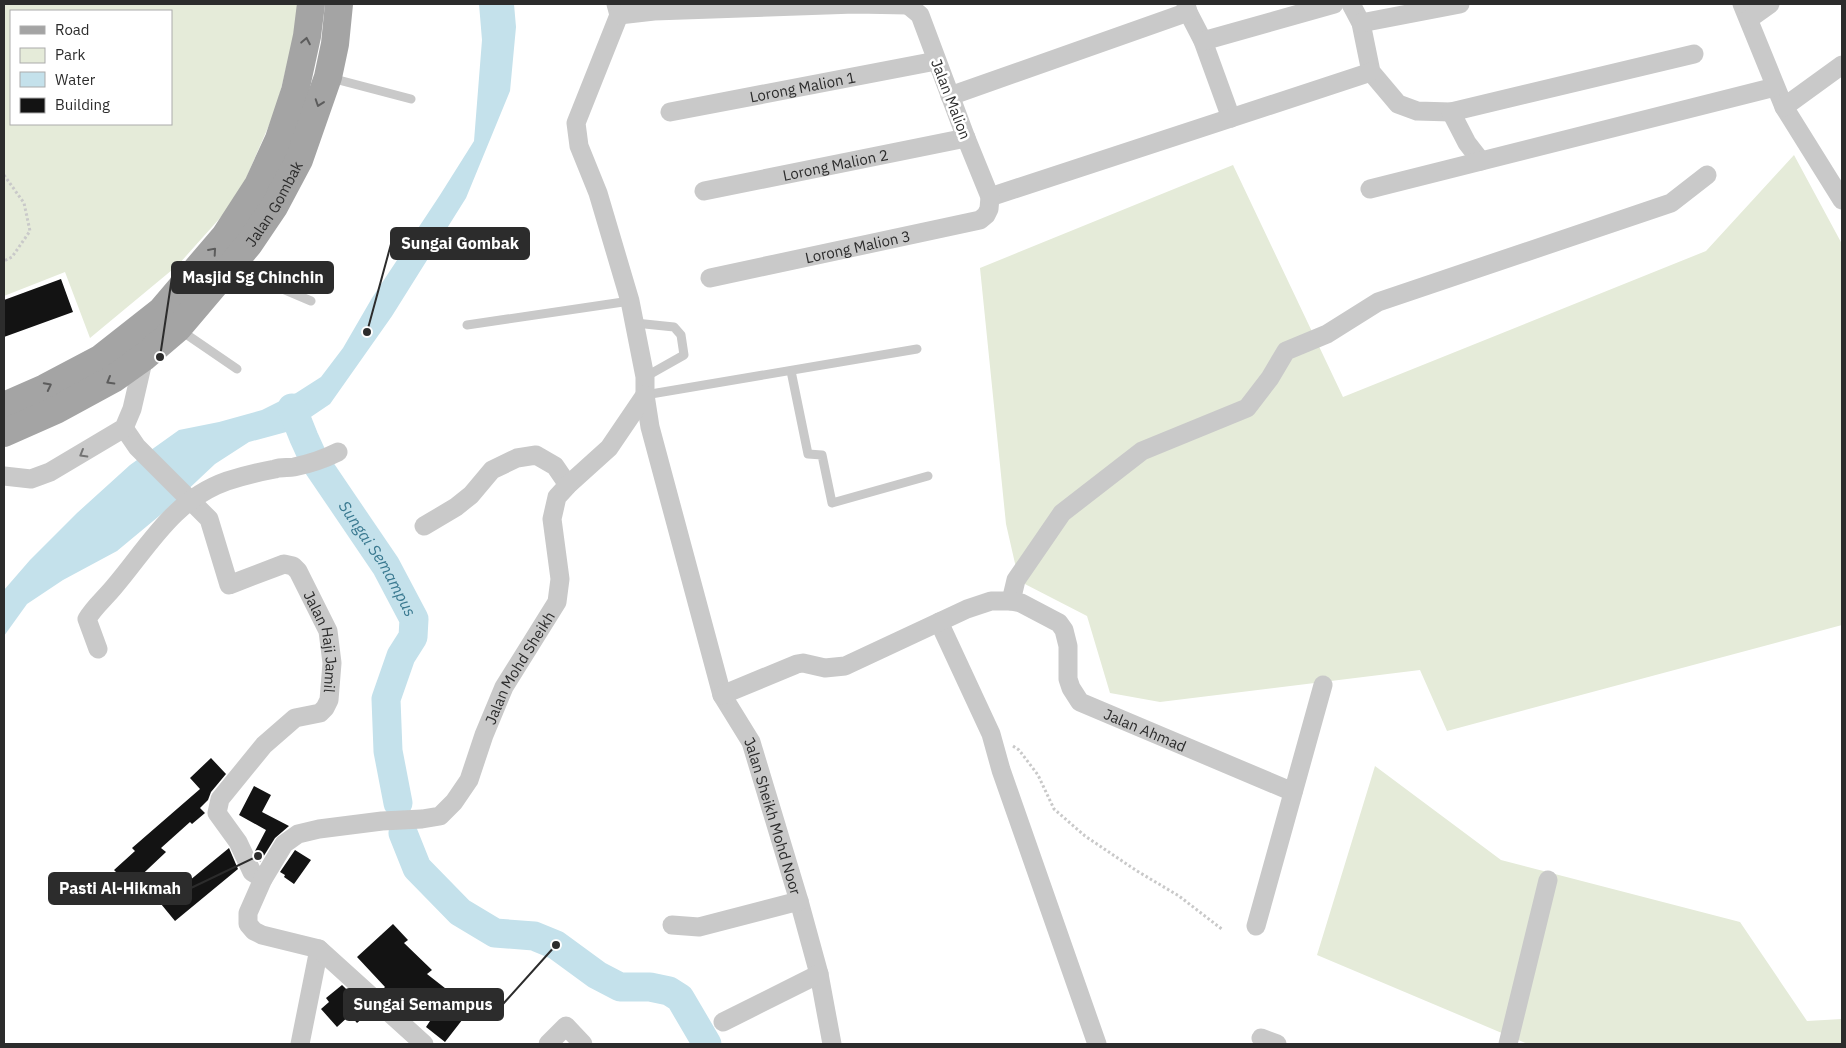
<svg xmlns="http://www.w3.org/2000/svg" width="1846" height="1048" viewBox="0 0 1846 1048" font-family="'IBM Plex Sans',sans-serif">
<rect width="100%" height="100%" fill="#fff"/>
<path fill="#e5ebd9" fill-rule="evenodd" d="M4 4H302L276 109 237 199 178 265 90 338 65 272 4 296ZM11 11H171V124H11Z
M1794 155 1842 244V625L1447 731 1420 670 1160 702 1110 693 1087 616 1019 581 1006 524 980 268 1233 165 1343 397 1706 251Z
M1375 766 1501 860 1740 922 1807 1021 1842 1019V1044H1528L1317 955Z"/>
<path fill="#c4e1eb" d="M479 4H514L516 27 510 91 466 198 392 316 330 404 290 431 249 442 215 464 164 512 117 551 63 580 27 604 4 636V590L30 560 77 513 130 465 179 430 219 422 262 410 296 393 321 377 343 348 372 298 440 195 474 141 482 40Z"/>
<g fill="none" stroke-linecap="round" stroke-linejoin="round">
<g stroke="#c4e1eb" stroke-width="29">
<path id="s1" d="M292 408 304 438 314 460 386 566 414 619 413 637 401 656 386 699 388 751 398 803"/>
<path d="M403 833 417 868 460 912 495 933 534 936 556 945 597 975 620 987H650L669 991 680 998 707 1044"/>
</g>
</g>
<path fill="#131313" d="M61 279 73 312 4 337V300Z
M211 758 226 774 211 792 208 800 200 808 205 813 192 824 190 822 161 848 166 852 130 886 114 870 135 851 132 848 200 789 190 778Z
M254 786 271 795 262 812 289 826 275 838 260 862 255 851 266 830 239 815Z
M229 848 238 869 175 921 161 904Z
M295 850 311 860 294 884 284 877 285 875 280 872Z
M393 924 408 940 404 943 432 970 427 974 450 992 452 990 473 1006 445 1042 426 1027 430 1021 424 1017 429 1011 407 995 398 1005 382 990 385 987 357 957Z
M342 985 370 1012 357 1023 350 1015 337 1027 321 1009 329 1002 326 998Z"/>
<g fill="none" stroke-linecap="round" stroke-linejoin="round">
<path stroke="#c9c9c9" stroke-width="3" stroke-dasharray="2.5 2.5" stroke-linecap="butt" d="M4 175 24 203 30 231 12 257 4 261
M1013 746 1019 750 1038 775 1054 809 1085 836 1137 871 1179 896 1223 930"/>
<path stroke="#c9c9c9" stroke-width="9" d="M331 78 411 99
M233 268 311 301
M635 323 674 327 681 335 684 355 645 377
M467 325 630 301
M180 330 237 369
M791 371 808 454 822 455 832 503 928 476
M645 395 917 349"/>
<g stroke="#c9c9c9" stroke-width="19">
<path id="s2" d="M616 4 619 15 576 123 579 146 598 193 630 301 645 377V395L650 427 722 695 751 742 799 901 819 974 832 1044"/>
<path d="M1186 4 1188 12 1203 41 1231 118"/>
<path d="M1351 4 1361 23 1371 72 1398 104 1417 111 1451 112"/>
<path d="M1742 4 1784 107 1842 200"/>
<path d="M619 15 654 11 855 4 908 5"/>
<path d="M1749 19 1770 4"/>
<path d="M1361 23 1460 4"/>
<path d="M1203 41 1334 4"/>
<path d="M950 96 1188 12"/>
<path d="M1784 107 1842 65"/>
<path id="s3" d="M670 112 936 61"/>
<path d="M1481 161 1467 143 1451 112 1694 54"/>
<path d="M1370 189 1775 87"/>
<path id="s4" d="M704 191 966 138"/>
<path d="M990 197 1371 72"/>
<path id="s5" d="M710 278 980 220 986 215 989 209 990 197 966 138 920 15 908 5"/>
<path id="s6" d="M124 428 137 447 209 519 229 585 284 564 293 566 298 571 328 631 332 663 329 700 325 708 320 713 295 718 264 745 220 799 217 813 238 842 252 872 263 879"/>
<path d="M4 476 31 479 50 472 124 428 132 409 144 357"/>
<path d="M424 526 456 507 471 495 492 470 517 458 536 455 555 466 568 485"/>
<path d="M1011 601 1016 580 1062 513 1142 451 1247 408 1270 378 1286 351 1327 334 1378 302 1671 203 1707 175"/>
<path d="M939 622 991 734 1001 770 1097 1044"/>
<path d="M98 649 87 619C94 607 105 598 114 587 149 546 173 500 227 481 242 476 259 472 275 469 281 467 288 468 294 467 309 464 324 459 338 452"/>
<path id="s7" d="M722 695 797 664 803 663 825 668 845 666 967 609 991 601H1011L1021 603 1059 623 1064 630 1068 646V679L1071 688 1080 702 1293 792"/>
<path d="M672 925 699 927 799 901"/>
<path d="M1256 926 1323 685"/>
<path d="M723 1022 819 974"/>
<path d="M1261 1038 1277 1044"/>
<path d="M300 1044 319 949"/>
<path id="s8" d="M424 1044 319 949 262 935 254 931 248 924V913L263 879 284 844 298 834 319 829 382 821 422 819 440 816 454 802 469 780 484 735 504 687 557 602 560 579 552 519 557 497 568 485 609 448 645 395"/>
<path d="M548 1044 566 1026 583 1044"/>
<path d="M1508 1044 1548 880"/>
</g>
<g stroke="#a4a4a4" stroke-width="28">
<path d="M4 406 45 388 100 359 161 311 225 236 258 185 279 139 295 91 307 36 311 4"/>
<path id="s9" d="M4 433 56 410 113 379 144 357 178 328 249 244 274 207 299 160 328 77 335 44 339 4"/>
</g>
</g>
<defs><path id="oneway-chevron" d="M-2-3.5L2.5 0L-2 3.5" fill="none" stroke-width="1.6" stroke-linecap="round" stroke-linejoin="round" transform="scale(1.25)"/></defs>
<g stroke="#5c5c5c">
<use href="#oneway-chevron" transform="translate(306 41) rotate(-79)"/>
<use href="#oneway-chevron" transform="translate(319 103) rotate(109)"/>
<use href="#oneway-chevron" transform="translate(213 251) rotate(-49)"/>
<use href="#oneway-chevron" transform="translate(110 381) rotate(150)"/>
<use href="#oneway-chevron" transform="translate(48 386) rotate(-27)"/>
</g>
<use stroke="#737373" href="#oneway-chevron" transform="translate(83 454) rotate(150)"/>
<g text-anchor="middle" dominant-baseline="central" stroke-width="5" stroke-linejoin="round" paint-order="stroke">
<g font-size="15" fill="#2c2c2c" stroke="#fff">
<text stroke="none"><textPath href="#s3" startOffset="135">Lorong Malion 1</textPath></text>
<text transform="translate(951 99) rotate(69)">Jalan Malion</text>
<text stroke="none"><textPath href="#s4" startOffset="134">Lorong Malion 2</textPath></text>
<text stroke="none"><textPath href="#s9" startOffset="362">Jalan Gombak</textPath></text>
<text stroke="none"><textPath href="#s5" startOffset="151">Lorong Malion 3</textPath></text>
<text stroke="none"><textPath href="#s6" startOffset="345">Jalan Haji Jamil</textPath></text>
<text stroke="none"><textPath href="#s8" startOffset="638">Jalan Mohd Sheikh</textPath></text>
<text stroke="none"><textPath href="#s7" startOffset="518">Jalan Ahmad</textPath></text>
<text stroke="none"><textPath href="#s2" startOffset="852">Jalan Sheikh Mohd Noor</textPath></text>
</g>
<g font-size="16" font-style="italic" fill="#397990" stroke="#fff">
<text stroke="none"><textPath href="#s1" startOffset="174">Sungai Semampus</textPath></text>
</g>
</g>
<path fill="none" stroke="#2c2c2c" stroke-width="2" d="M367 332L391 244M160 357L172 277M258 856L191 888M556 945L503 1004"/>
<g fill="#2c2c2c" stroke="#fff" stroke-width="2">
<circle cx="367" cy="332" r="5"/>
<circle cx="160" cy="357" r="5"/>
<circle cx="258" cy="856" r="5"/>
<circle cx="556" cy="945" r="5"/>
</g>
<g fill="#2c2c2c" stroke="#2c2c2c" stroke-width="2">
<rect x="391" y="228" width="138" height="31" rx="5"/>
<rect x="172" y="262" width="161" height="31" rx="5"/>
<rect x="49" y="873" width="142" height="31" rx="5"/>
<rect x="344" y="989" width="159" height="31" rx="5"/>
</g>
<g font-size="16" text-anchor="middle" font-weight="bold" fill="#fff">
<text x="460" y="249">Sungai Gombak</text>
<text x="253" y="283">Masjid Sg Chinchin</text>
<text x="120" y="894">Pasti Al-Hikmah</text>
<text x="423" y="1010">Sungai Semampus</text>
</g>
<rect width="1846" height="1048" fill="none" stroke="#2c2c2c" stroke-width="10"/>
<rect x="10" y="10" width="162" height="115" fill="#ffffff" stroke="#ababab"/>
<rect x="20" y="26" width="25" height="8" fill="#a4a4a4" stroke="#ababab"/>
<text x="55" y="35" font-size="15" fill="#2c2c2c">Road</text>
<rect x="20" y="48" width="25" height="15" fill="#e5ebd9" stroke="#ababab"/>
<text x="55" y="60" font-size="15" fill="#2c2c2c">Park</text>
<rect x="20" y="72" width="25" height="15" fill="#c4e1eb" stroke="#ababab"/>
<text x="55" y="85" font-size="15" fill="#2c2c2c">Water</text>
<rect x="20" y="98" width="25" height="15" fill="#131313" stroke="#ababab"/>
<text x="55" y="110" font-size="15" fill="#2c2c2c">Building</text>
</svg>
